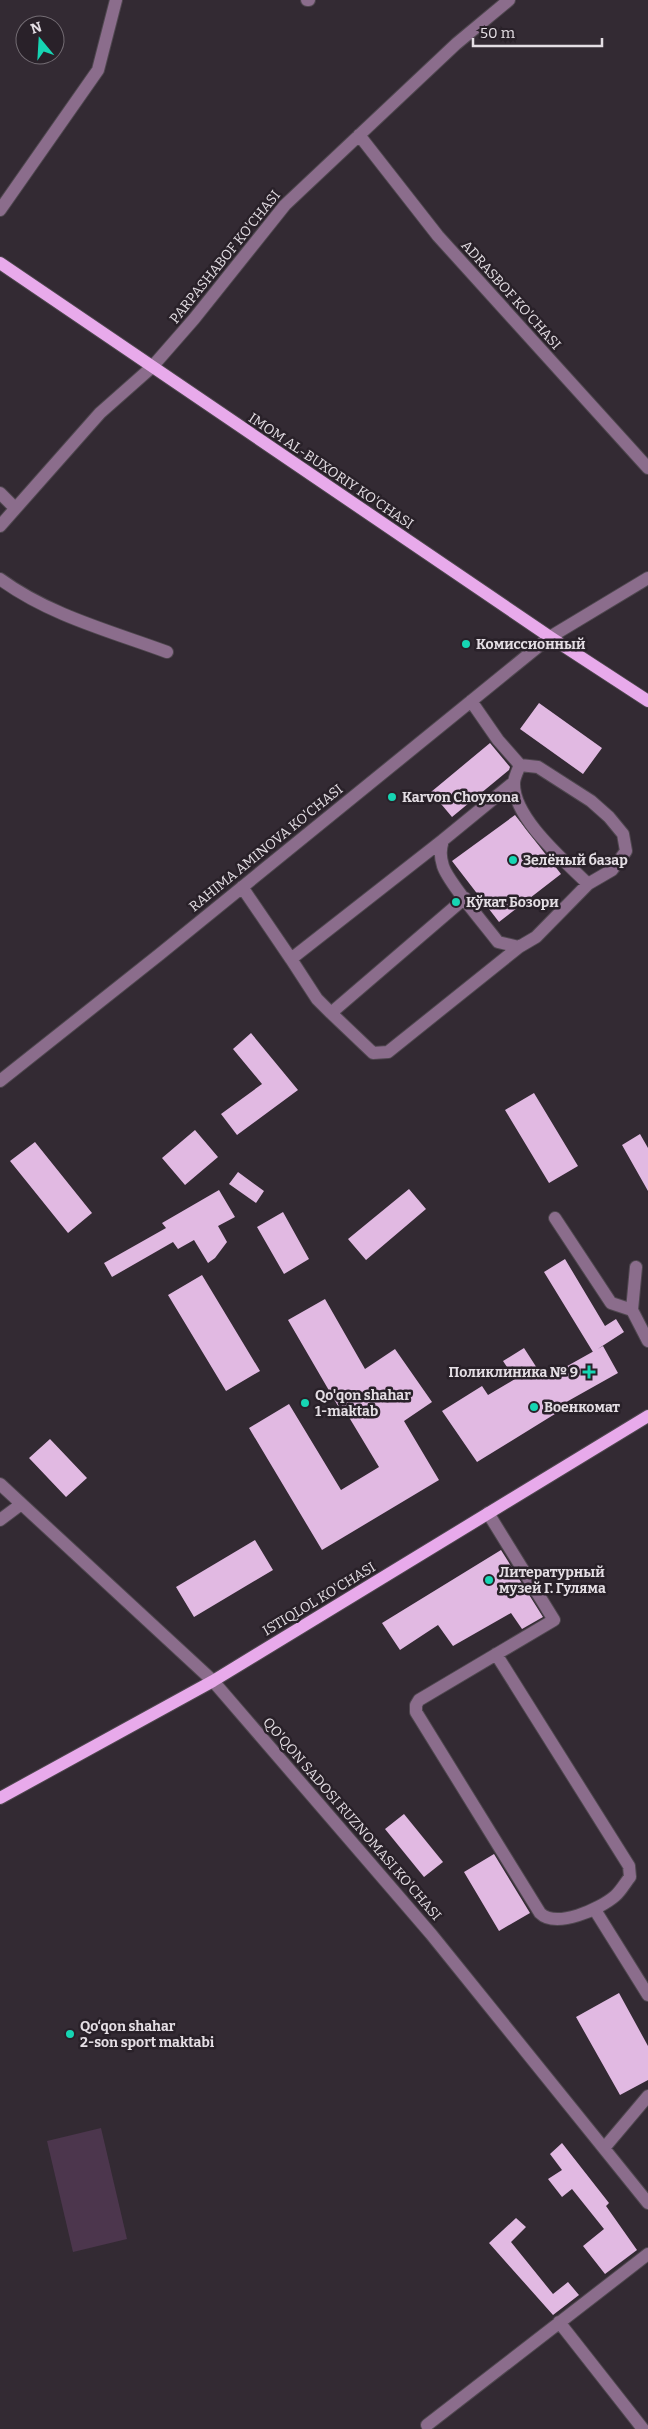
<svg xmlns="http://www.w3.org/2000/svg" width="648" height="2429" viewBox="0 0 648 2429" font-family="Bitter,serif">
<rect width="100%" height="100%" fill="#332a33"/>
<path fill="#4c364d" d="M101 2128 127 2239 73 2252 47 2141Z"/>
<path fill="#e1b9e2" d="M539 703 602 748 583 774 520 729Z
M490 743 510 767 509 770 452 817 431 792Z
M515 815 561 874 499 922 452 861Z
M251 1033 298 1090 237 1135 221 1114 262 1084 233 1049Z
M534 1093 578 1166 549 1183 505 1110Z
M195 1130 218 1157 185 1185 162 1158Z
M640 1134 648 1148V1191L622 1145Z
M35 1142 92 1213 68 1233 10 1161Z
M238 1172 264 1191 256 1203 229 1184Z
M409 1189 426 1209 366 1260 348 1239Z
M219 1190 235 1217 218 1226 227 1242 215 1258 208 1263 194 1240 178 1249 173 1242 112 1277 104 1263 166 1228 162 1223Z
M283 1212 309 1259 284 1274 257 1227Z
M565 1259 605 1326 616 1319 624 1332 593 1352 544 1272Z
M202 1275 260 1371 226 1391 168 1295Z
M325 1299 365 1369 395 1349 432 1402 404 1421 439 1480 322 1550 249 1428 289 1404 341 1490 379 1467 341 1404 338 1406 288 1320Z
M603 1346 618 1373 561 1405 563 1409 477 1462 442 1411 482 1386 488 1395 515 1379 503 1361 524 1348 544 1379Z
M50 1439 87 1478 66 1497 29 1458Z
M255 1540 273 1570 194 1617 176 1587Z
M501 1550 543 1617 522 1629 511 1613 453 1646 438 1625 400 1650 382 1623Z
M404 1814 443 1862 424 1877 385 1829Z
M494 1854 530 1913 499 1931 464 1872Z
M619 1993 648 2046V2080L620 2095 576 2017Z
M562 2143 609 2203 606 2206 637 2250 605 2274 583 2246 604 2229 572 2189 562 2197 548 2179 562 2170 550 2154Z
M516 2218 526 2227 511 2242 553 2294 568 2282 579 2295 553 2315 489 2243Z"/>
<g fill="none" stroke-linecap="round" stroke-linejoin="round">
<defs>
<path id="minor" d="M307 0H309
M359 135 438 236 648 468
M0 210 98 70 116 0
M0 493 15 508
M0 526 100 413 152 367 194 319 285 205 456 44 509 0
M0 579C49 615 110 631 167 652
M471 701 498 740 520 765 538 767 591 801 609 817 623 834 626 851 612 870 588 884C565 861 513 818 514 783 514 778 518 770 520 765
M514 782 443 840C440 850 440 856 443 866 448 882 486 926 498 942L519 947 536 937 588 884
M242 887 291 959 443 840
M291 959 317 999 331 1013 465 898
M331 1013 373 1053 388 1052 519 947
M0 1081 160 954 550 637 648 578
M555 1218 611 1303 632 1310
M636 1267 632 1310 648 1341
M0 1484 213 1681 431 1934 648 2203
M488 1513 554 1620 419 1700 416 1705V1712L540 1913C556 1929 600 1909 615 1896 621 1891 625 1883 630 1877L629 1866 496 1654
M0 1520 20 1505
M595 1910 648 1995
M605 2147 648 2096
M559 2322 643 2429
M427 2425 648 2254"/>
<path id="major" d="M0 263 550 637 648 701
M0 1798 213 1681 648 1416"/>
</defs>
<use href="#minor" stroke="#4f474f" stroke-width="14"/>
<use href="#major" stroke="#4f474f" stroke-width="14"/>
<use href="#minor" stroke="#8b6d8c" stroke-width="12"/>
<use href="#major" stroke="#e8aaeb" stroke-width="12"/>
</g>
<g fill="#16d5b3" stroke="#292129" stroke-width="2">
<circle cx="466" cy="644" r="5"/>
<circle cx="392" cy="797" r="5"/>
<circle cx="513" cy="860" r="5"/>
<circle cx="456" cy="902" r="5"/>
<path d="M586.5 1364.5h5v5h5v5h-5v5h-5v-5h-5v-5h5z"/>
<circle cx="305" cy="1403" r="5"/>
<circle cx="534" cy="1407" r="5"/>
<circle cx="489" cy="1580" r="5"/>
<circle cx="70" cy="2034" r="5"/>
</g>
<g text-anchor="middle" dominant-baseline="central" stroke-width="5" stroke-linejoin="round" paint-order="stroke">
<g font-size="14" fill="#e4dee4" stroke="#292129">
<text transform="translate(225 257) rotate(-51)">PARPASHABOF KO'CHASI</text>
<text transform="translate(511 295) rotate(48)">ADRASBOF KO'CHASI</text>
<text transform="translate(331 471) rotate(34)">IMOM AL-BUXORIY KO'CHASI</text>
<text transform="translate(266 848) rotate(-39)">RAHIMA AMINOVA KO'CHASI</text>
<text transform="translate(319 1599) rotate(-31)">ISTIQLOL KO'CHASI</text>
<text transform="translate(352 1819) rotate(49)">QO'QON SADOSI RUZNOMASI KO'CHASI</text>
</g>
<g font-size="14" font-weight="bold" fill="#e4dee4" stroke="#292129" text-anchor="start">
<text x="476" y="644">Комиссионный</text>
<text x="402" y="797">Karvon Choyxona</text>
<text x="523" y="860">Зелёный базар</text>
<text x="466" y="902">Кўкат Бозори</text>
<text x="578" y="1372" text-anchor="end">Поликлиника № 9</text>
<text x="315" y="1395">Qo'qon shahar<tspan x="315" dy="16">1-maktab</tspan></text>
<text x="544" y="1407">Военкомат</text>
<text x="499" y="1572">Литературный<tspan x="499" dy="16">музей Г. Гуляма</tspan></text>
<text x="80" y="2026">Qo‘qon shahar<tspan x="80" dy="16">2-son sport maktabi</tspan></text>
</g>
</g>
<g transform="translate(40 40) rotate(342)"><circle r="24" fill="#292129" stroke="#746d74"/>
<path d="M0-4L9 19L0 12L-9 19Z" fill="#16d5b3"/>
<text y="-8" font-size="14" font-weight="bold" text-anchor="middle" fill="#e4dee4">N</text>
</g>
<path d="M473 38v8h129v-8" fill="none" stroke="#e4dee4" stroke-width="2.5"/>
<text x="480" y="38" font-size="15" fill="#e4dee4" stroke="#292129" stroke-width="4" paint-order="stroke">50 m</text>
</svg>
